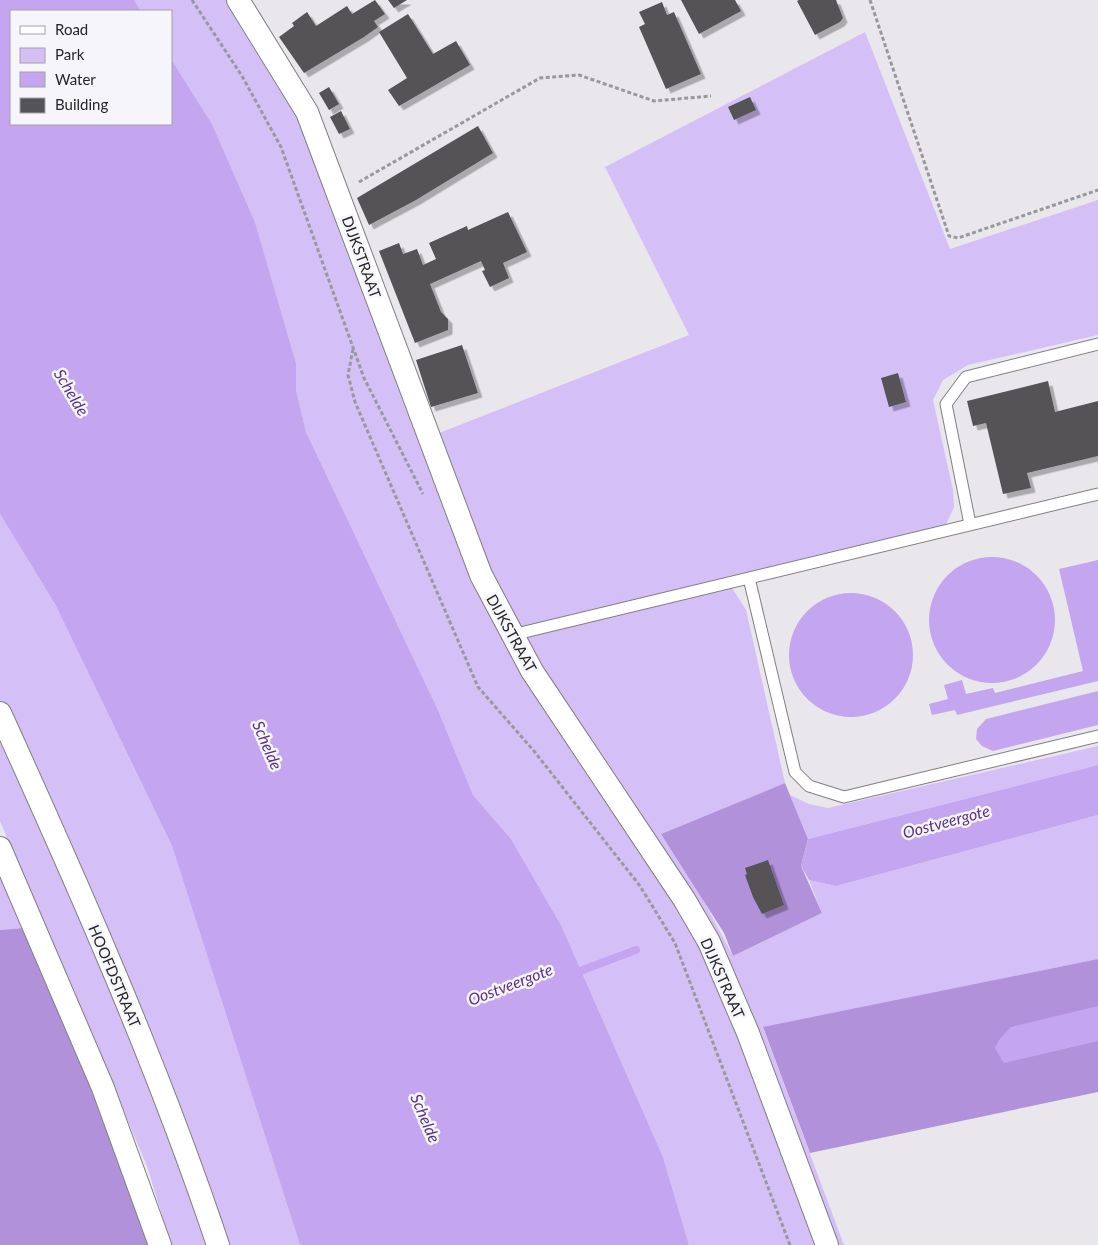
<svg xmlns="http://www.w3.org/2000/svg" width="1098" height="1245" viewBox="0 0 1098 1245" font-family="Lato,sans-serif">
<defs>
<filter id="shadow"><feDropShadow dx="4.5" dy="4.5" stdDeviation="0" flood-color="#0004"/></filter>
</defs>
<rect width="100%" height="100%" fill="#e9e7eb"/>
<path fill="#d5bff7" d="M134 0H238L307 112 429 437 689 335 605 167 865 32 950 249 1098 200V335L968 365 943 380 933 400 953 490 954 507 943 531 729 583 746 610 785 783 661 834 698 890 733 956 822 913 809 880 836 886 1098 815V959L763 1028 844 1245H689L663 1157 561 925 511 839 473 795 438 710 306 432 296 390V363L255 222 212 124 171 59V11H141Z
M0 514 55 604 172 846 300 1245H171L147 1166 0 821Z
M1098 746V765L808 839 790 795 809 804 828 808Z
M0 848 35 927 0 930Z"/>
<path fill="#b192da" d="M785 783 808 839 801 866 822 913 733 956 724 933 661 834Z
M35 927 160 1245H0V930Z
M1098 959V1092L810 1153 763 1027Z"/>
<path fill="#c4a5ef" d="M0 0H134L141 11H11V124H171V59L212 124 255 222 296 363V390L306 432 438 710 473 795 511 839 561 925 663 1157 689 1245H300L172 846 55 604 0 514Z
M929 620a63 63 0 1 1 126 0a63 63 0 1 1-126 0Z
M1098 560V681L957 715 955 710 932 715 929 704 948 699 944 685 962 680 966 694 993 688 995 693 1083 671 1059 569Z
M789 655a62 62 0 1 1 124 0a62 62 0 1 1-124 0Z
M1098 691V725L993 751 982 746 976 739 977 729 986 719Z
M1098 765V815L836 886 809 880 801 866 808 839Z
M1098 1006V1041L1004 1063 995 1048 999 1040 1011 1027Z"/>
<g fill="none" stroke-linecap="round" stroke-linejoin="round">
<path stroke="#c4a5ef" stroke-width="8" d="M572 974 636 950"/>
</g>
<path fill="#545356" filter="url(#shadow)" d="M375 0 385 14 374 21 378 27 364 37 304 73 279 37 294 26 292 23 307 12 316 26 347 6 352 14Z
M388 0H407L394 8Z
M681 0H735L741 11 699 34Z
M799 0H836L843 18 840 22 815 35 797 1Z
M662 2 667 15 674 12 701 74 666 89 639 27 645 24 639 12Z
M408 14 433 54 456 41 470 65 399 106 388 90 407 78 379 32Z
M329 87 339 104 329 110 319 93Z
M750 97 756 110 734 120 728 107Z
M341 111 350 129 339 134 330 117Z
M478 126 493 153 416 200 369 225 357 198Z
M508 212 527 252 503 263 509 278 490 287 482 271 485 270 481 261 430 284 441 312 448 319V330L415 343 379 251 399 243 403 254 417 249 423 265 436 259 429 243 467 226 468 230Z
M462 345 478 393 431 407 416 360Z
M898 373 906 402 889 407 881 378Z
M1048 381 1055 412 1098 401V456L1027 473 1031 488 1003 494 986 423 973 426 967 401Z
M768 860 784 905 762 914 753 897 745 875 747 874 745 868Z"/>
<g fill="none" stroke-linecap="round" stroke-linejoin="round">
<defs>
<path id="lane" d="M970 524 946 404 966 377 1098 344
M749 578 795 772 809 786 844 797 1098 736
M512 635 1098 494"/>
<path id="street" d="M238 0 307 112 481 575 532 671 684 899 709 942 748 1033 827 1245
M0 713C79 887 157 1063 218 1245
M0 848 103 1088 160 1245"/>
</defs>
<use href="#lane" stroke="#807f82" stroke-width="13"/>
<use href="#street" stroke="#807f82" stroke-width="24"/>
<path stroke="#99989a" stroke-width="3" stroke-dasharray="4 2.5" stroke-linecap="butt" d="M192 0 242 76 281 147 364 378 423 494
M870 0 949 236 958 238 1098 190
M359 182 540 78 579 75 654 101 711 96
M353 349 348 375 355 402 478 687 534 751 640 886 675 943 790 1245"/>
<use href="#lane" stroke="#fff" stroke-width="11"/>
<use href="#street" stroke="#fff" stroke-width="22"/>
</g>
<g text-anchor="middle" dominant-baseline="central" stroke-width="5" stroke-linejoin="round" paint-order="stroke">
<g font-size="15" fill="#262526" stroke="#f6f5f9">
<text transform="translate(362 257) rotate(70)">DIJKSTRAAT</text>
<text transform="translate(512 633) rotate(61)">DIJKSTRAAT</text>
<text transform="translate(115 976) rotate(67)">HOOFDSTRAAT</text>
<text transform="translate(723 978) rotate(66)">DIJKSTRAAT</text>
</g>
<g font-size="16" font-style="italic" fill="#593084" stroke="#f6f5f9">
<text transform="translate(72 392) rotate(59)">Schelde</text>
<text transform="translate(268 745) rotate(67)">Schelde</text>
<text transform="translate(946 821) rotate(-15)">Oostveergote</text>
<text transform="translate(510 984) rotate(-21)">Oostveergote</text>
<text transform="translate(426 1118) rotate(67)">Schelde</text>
</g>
</g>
<rect x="10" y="10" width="162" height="115" fill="#f6f5f9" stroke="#a3a2a5"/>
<rect x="20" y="26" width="25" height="8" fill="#ffffff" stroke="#a3a2a5"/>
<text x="55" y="35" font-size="15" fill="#262526">Road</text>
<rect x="20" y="48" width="25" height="15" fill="#d5bff7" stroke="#a3a2a5"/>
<text x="55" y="60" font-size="15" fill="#262526">Park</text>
<rect x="20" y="72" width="25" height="15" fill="#c4a5ef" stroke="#a3a2a5"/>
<text x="55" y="85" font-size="15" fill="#262526">Water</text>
<rect x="20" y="98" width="25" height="15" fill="#545356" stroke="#a3a2a5"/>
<text x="55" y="110" font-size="15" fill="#262526">Building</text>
</svg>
